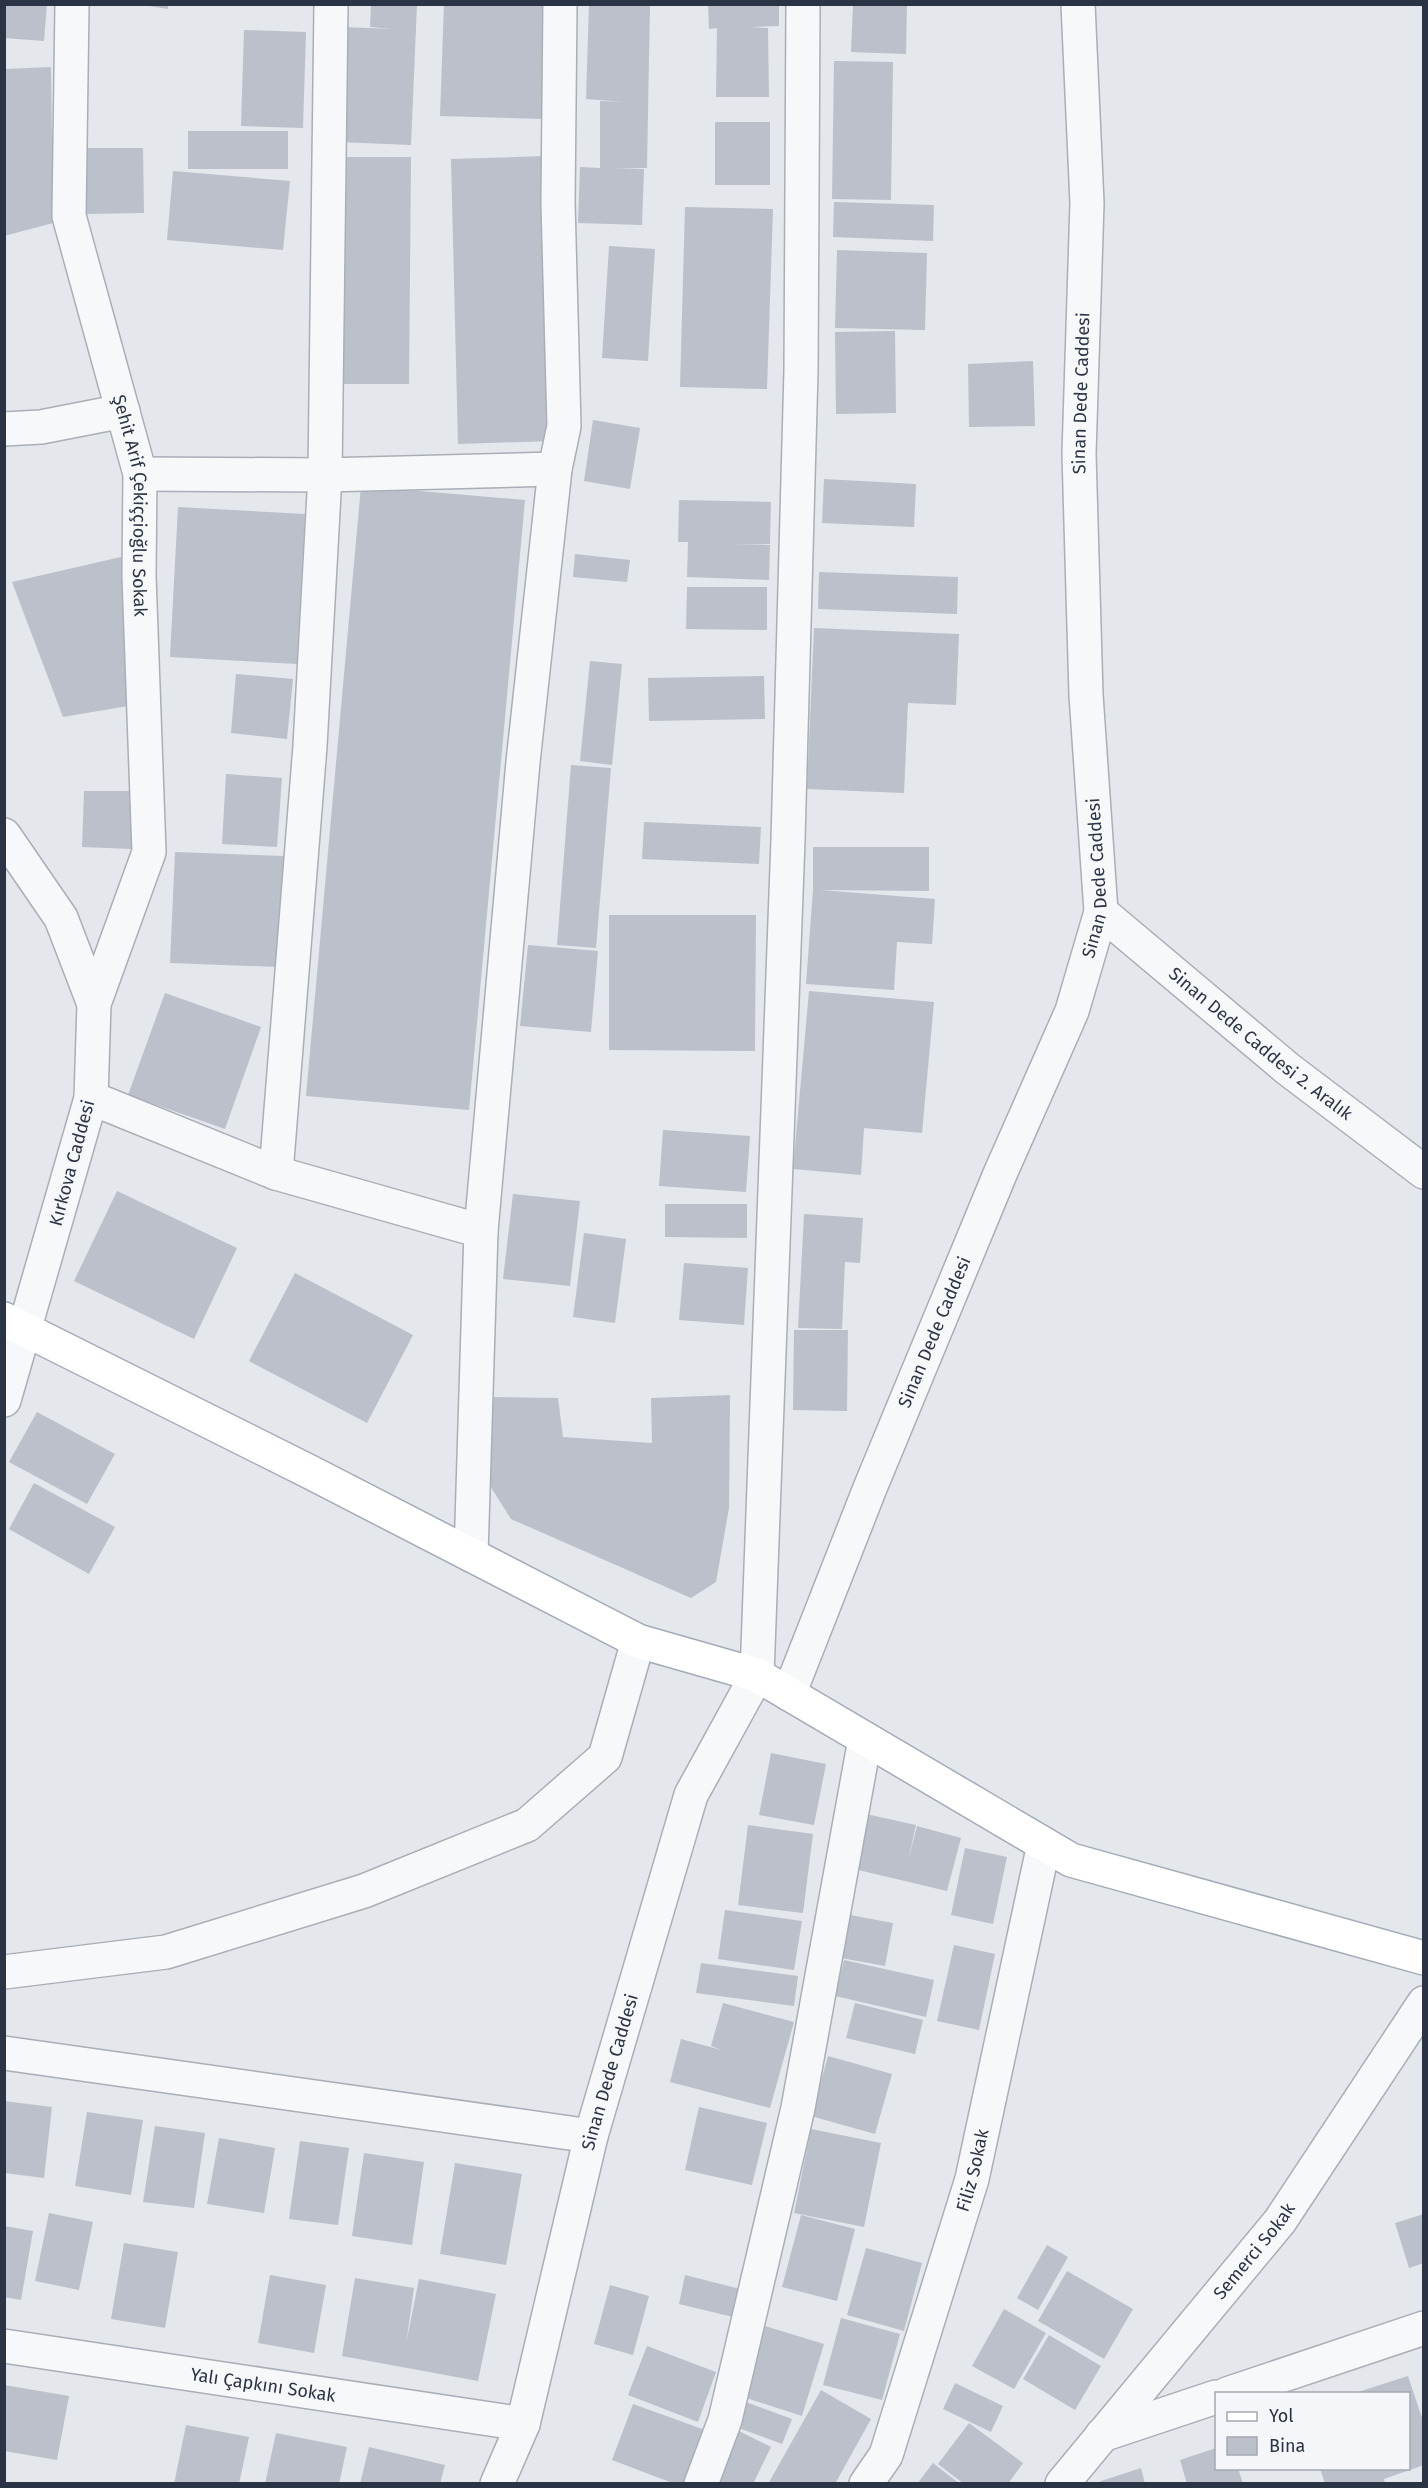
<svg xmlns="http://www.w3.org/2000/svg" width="1428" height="2488" viewBox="0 0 1428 2488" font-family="'Fira Sans',sans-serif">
<rect width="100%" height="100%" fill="#e4e7ec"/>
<path fill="#bbc0ca" d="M4 4H47L44 41 4 38Z
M137 4H168V9Z
M371 4H417L411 145 339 142 343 27 392 29 370 27Z
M444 4H547L543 119 440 116Z
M589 4H650L647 168H614L644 169 642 225 578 223 580 167 600 168V101L624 102 586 99Z
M708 4H779V26L749 27 768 28 769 97H716L717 28 709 29Z
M853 4H907L906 54 851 52Z
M244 30 306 32 303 128 241 126Z
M834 61 893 62 891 200 832 199Z
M51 67 53 223 4 236V69Z
M715 122H770V185H715Z
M188 131H288V169H188Z
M85 148H143L144 213 85 214Z
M546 156 553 441 458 444 451 159Z
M341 157H411L409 384H339Z
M173 171 290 181 283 250 167 240Z
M834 202 934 205 933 241 833 237Z
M685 207 773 209 767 389 680 387Z
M609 246 655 249 648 361 602 358Z
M837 250 927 253 925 330 835 328Z
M895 331 896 413 836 414 835 332Z
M1033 361 1035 426 969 427 968 364Z
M593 420 640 428 630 489 584 481Z
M824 479 916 484 914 527 822 523Z
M361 486 525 500 469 1110 306 1096Z
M679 500 771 502 770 544H735L770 545 769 580 687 577 688 542H678Z
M178 507 305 514 297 664 170 657Z
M134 554V705L63 717 12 582Z
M575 554 630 560 627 582 573 577Z
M819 572 958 577 957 614 818 609Z
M687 587H767V630L686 629Z
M814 628 959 634 956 705 908 703 904 793 807 789Z
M590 661 622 664 612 765 580 761Z
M236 674 293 679 287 739 231 733Z
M764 676 765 719 649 721 648 678Z
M571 765 611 768 596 948 557 945Z
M226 774 282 778 277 847 222 844Z
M84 791H134L132 849 82 847Z
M644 822 761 827 759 864 642 859Z
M813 847H929V891L820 890 935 899 932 944 897 942 894 990 806 984 813 890Z
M175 852 284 856 280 967 170 963Z
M609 915H756L755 1051 609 1050Z
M528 945 598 951 591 1032 520 1026Z
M809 991 934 1002 922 1133 864 1128 861 1175 793 1169Z
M165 993 261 1027 225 1129 128 1095Z
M663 1130 750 1136 746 1192 659 1186Z
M117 1191 237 1248 194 1339 74 1281Z
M513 1194 580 1201 570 1286 503 1279Z
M665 1204H747V1238L665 1237Z
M804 1214 863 1218 860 1263 845 1262 842 1329 798 1328Z
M584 1233 626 1239 615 1323 573 1317Z
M684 1263 748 1268 744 1325 679 1320Z
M295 1273 413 1335 367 1423 249 1361Z
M794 1330H848L847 1411 793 1410Z
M730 1395 729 1508 716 1582 691 1598 511 1519 482 1473 485 1397 558 1398 563 1437 652 1443 651 1398Z
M37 1412 115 1454 87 1504 9 1462Z
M34 1483 115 1527 89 1574 9 1529Z
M771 1753 826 1764 814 1825 759 1815Z
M866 1814 916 1825 908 1861 917 1826 961 1838 947 1891 854 1869Z
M748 1825 813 1834 803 1913 738 1905Z
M965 1848 1007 1857 993 1924 951 1915Z
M725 1910 802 1921 794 1970 718 1959Z
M850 1915 893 1923 885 1966 841 1958Z
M954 1945 995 1954 979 2030 937 2021Z
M844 1960 934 1980 926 2017 835 1996Z
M701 1963 798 1976 794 2006 696 1993Z
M723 2003 794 2022 770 2108 670 2082 681 2039 721 2050 711 2046Z
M855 2003 923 2020 915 2054 846 2038Z
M828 2056 892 2074 875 2134 811 2116Z
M4 2101 52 2107 44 2178 4 2173Z
M699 2107 767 2123 752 2185 685 2170Z
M87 2112 143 2120 131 2195 75 2186Z
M155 2126 205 2133 194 2208 143 2202Z
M811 2129 881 2143 864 2227 794 2213Z
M219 2138 275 2148 264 2213 207 2204Z
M300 2141 349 2148 338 2225 289 2219Z
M364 2153 424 2162 412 2245 352 2236Z
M455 2163 522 2174 506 2265 440 2254Z
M49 2213 93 2222 79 2290 35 2281Z
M1424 2214V2263L1409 2268 1395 2223Z
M801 2215 855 2229 837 2301 782 2287Z
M4 2226 33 2231 21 2300 4 2297Z
M124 2243 178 2252 165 2328 111 2319Z
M1047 2245 1068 2257 1038 2310 1017 2298Z
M866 2248 922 2263 904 2331 847 2315Z
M1067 2271 1133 2309 1104 2359 1038 2321Z
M270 2275 326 2285 314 2353 258 2343Z
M685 2275 740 2289 733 2317 679 2304Z
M355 2278 414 2288 406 2344 419 2279 496 2294 478 2381 342 2356Z
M610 2285 649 2296 633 2355 594 2344Z
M1004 2309 1046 2333 1014 2389 972 2366Z
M841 2318 900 2334 882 2400 823 2385Z
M765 2326 824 2344 802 2416 743 2397Z
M1049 2335 1101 2366 1075 2410 1023 2379Z
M647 2346 716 2372 698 2422 628 2395Z
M1408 2376 1424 2424V2465L1384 2479 1385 2484H1325L1320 2468H1408V2394L1355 2393Z
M955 2383 1003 2406 991 2432 943 2409Z
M4 2385 69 2396 57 2460 4 2451Z
M821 2390 871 2419 835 2484H768Z
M746 2402 792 2419 782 2444 736 2427Z
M633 2404 705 2430 685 2484H675L612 2460Z
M969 2423 1023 2463 1008 2484H964L938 2464Z
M186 2425 249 2437 239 2484H174Z
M737 2430 771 2447 753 2484H716Z
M276 2433 347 2447 339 2484H265Z
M369 2447 445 2465 440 2484H360Z
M1216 2448V2468H1238L1243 2484H1187L1180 2460Z
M933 2463 960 2484H917Z
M1141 2468 1145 2484H1095V2483Z"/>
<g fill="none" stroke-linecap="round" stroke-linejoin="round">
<defs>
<g id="minor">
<path id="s1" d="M72 4 69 216 140 474 139 576 149 852 94 1004"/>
<path d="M4 429 41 427 123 411"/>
<path d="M140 474 325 475 555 469"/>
<path d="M4 835 61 918 94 1004 91 1098 4 1400"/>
<path id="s2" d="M1101 912 1288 1069 1424 1172"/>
<path d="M91 1098 276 1173 481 1231"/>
<path d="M276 1173 310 746 325 475 331 4"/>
<path d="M471 1555 481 1231 523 762 555 469 564 426 558 203 560 4"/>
<path id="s3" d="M789 1694 870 1488 1000 1174 1072 1011 1101 912 1086 695 1079 454 1087 203 1078 4"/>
<path d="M4 1972 166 1952 364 1891 527 1825 605 1757 638 1641"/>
<path d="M4 2053 591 2136"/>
<path id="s4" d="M4 2346 523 2424"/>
<path d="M1227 2394 1424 2328"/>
<path d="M1102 2435 1216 2397"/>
<path id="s5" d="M497 2484 523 2424 591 2136 691 1795 757 1675 788 840 801 371 803 4"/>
<path d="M701 2484 725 2420 798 2108 865 1739"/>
<path id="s6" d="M866 2484 886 2455 972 2179 1044 1844"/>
<path id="s7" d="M1062 2484 1280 2221 1424 2003"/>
</g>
<path id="major" d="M4 1319 310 1472 638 1641 757 1675 1071 1860 1424 1958"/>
</defs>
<use href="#minor" stroke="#a9aeb7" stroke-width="36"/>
<use href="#major" stroke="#a3abb8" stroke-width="36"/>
<use href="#minor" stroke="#f7f8fa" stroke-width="33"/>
<use href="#major" stroke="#fff" stroke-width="33"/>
</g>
<g text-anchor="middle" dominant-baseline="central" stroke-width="4.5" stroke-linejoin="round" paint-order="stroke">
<g font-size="18" fill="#2b3445" stroke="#f4f6f9">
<text stroke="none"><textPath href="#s3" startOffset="1362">Sinan Dede Caddesi</textPath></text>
<text stroke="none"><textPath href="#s1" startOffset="510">Şehit Arif Çekiççioğlu Sokak</textPath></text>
<text stroke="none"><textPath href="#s3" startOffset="876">Sinan Dede Caddesi</textPath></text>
<text stroke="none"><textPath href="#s2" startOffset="207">Sinan Dede Caddesi 2. Aralık</textPath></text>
<text transform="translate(72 1163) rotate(-75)">Kırkova Caddesi</text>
<text stroke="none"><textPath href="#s3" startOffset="390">Sinan Dede Caddesi</textPath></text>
<text stroke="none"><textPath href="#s5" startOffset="428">Sinan Dede Caddesi</textPath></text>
<text stroke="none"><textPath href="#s6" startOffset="333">Filiz Sokak</textPath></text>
<text stroke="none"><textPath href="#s7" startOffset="302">Semerci Sokak</textPath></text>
<text stroke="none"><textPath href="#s4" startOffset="262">Yalı Çapkını Sokak</textPath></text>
</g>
</g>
<rect width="1428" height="2488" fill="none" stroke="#2b3445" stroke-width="12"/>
<rect x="1215" y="2392" width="195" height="78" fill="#f4f6f9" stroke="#a4a8b1" stroke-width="1.5"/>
<rect x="1227" y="2412" width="30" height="9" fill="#ffffff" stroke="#a4a8b1" stroke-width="1.5"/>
<text x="1269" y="2422" font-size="18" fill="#2b3445">Yol</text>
<rect x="1227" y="2437" width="30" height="18" fill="#bbc0ca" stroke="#a4a8b1" stroke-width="1.5"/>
<text x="1269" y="2452" font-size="18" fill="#2b3445">Bina</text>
</svg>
